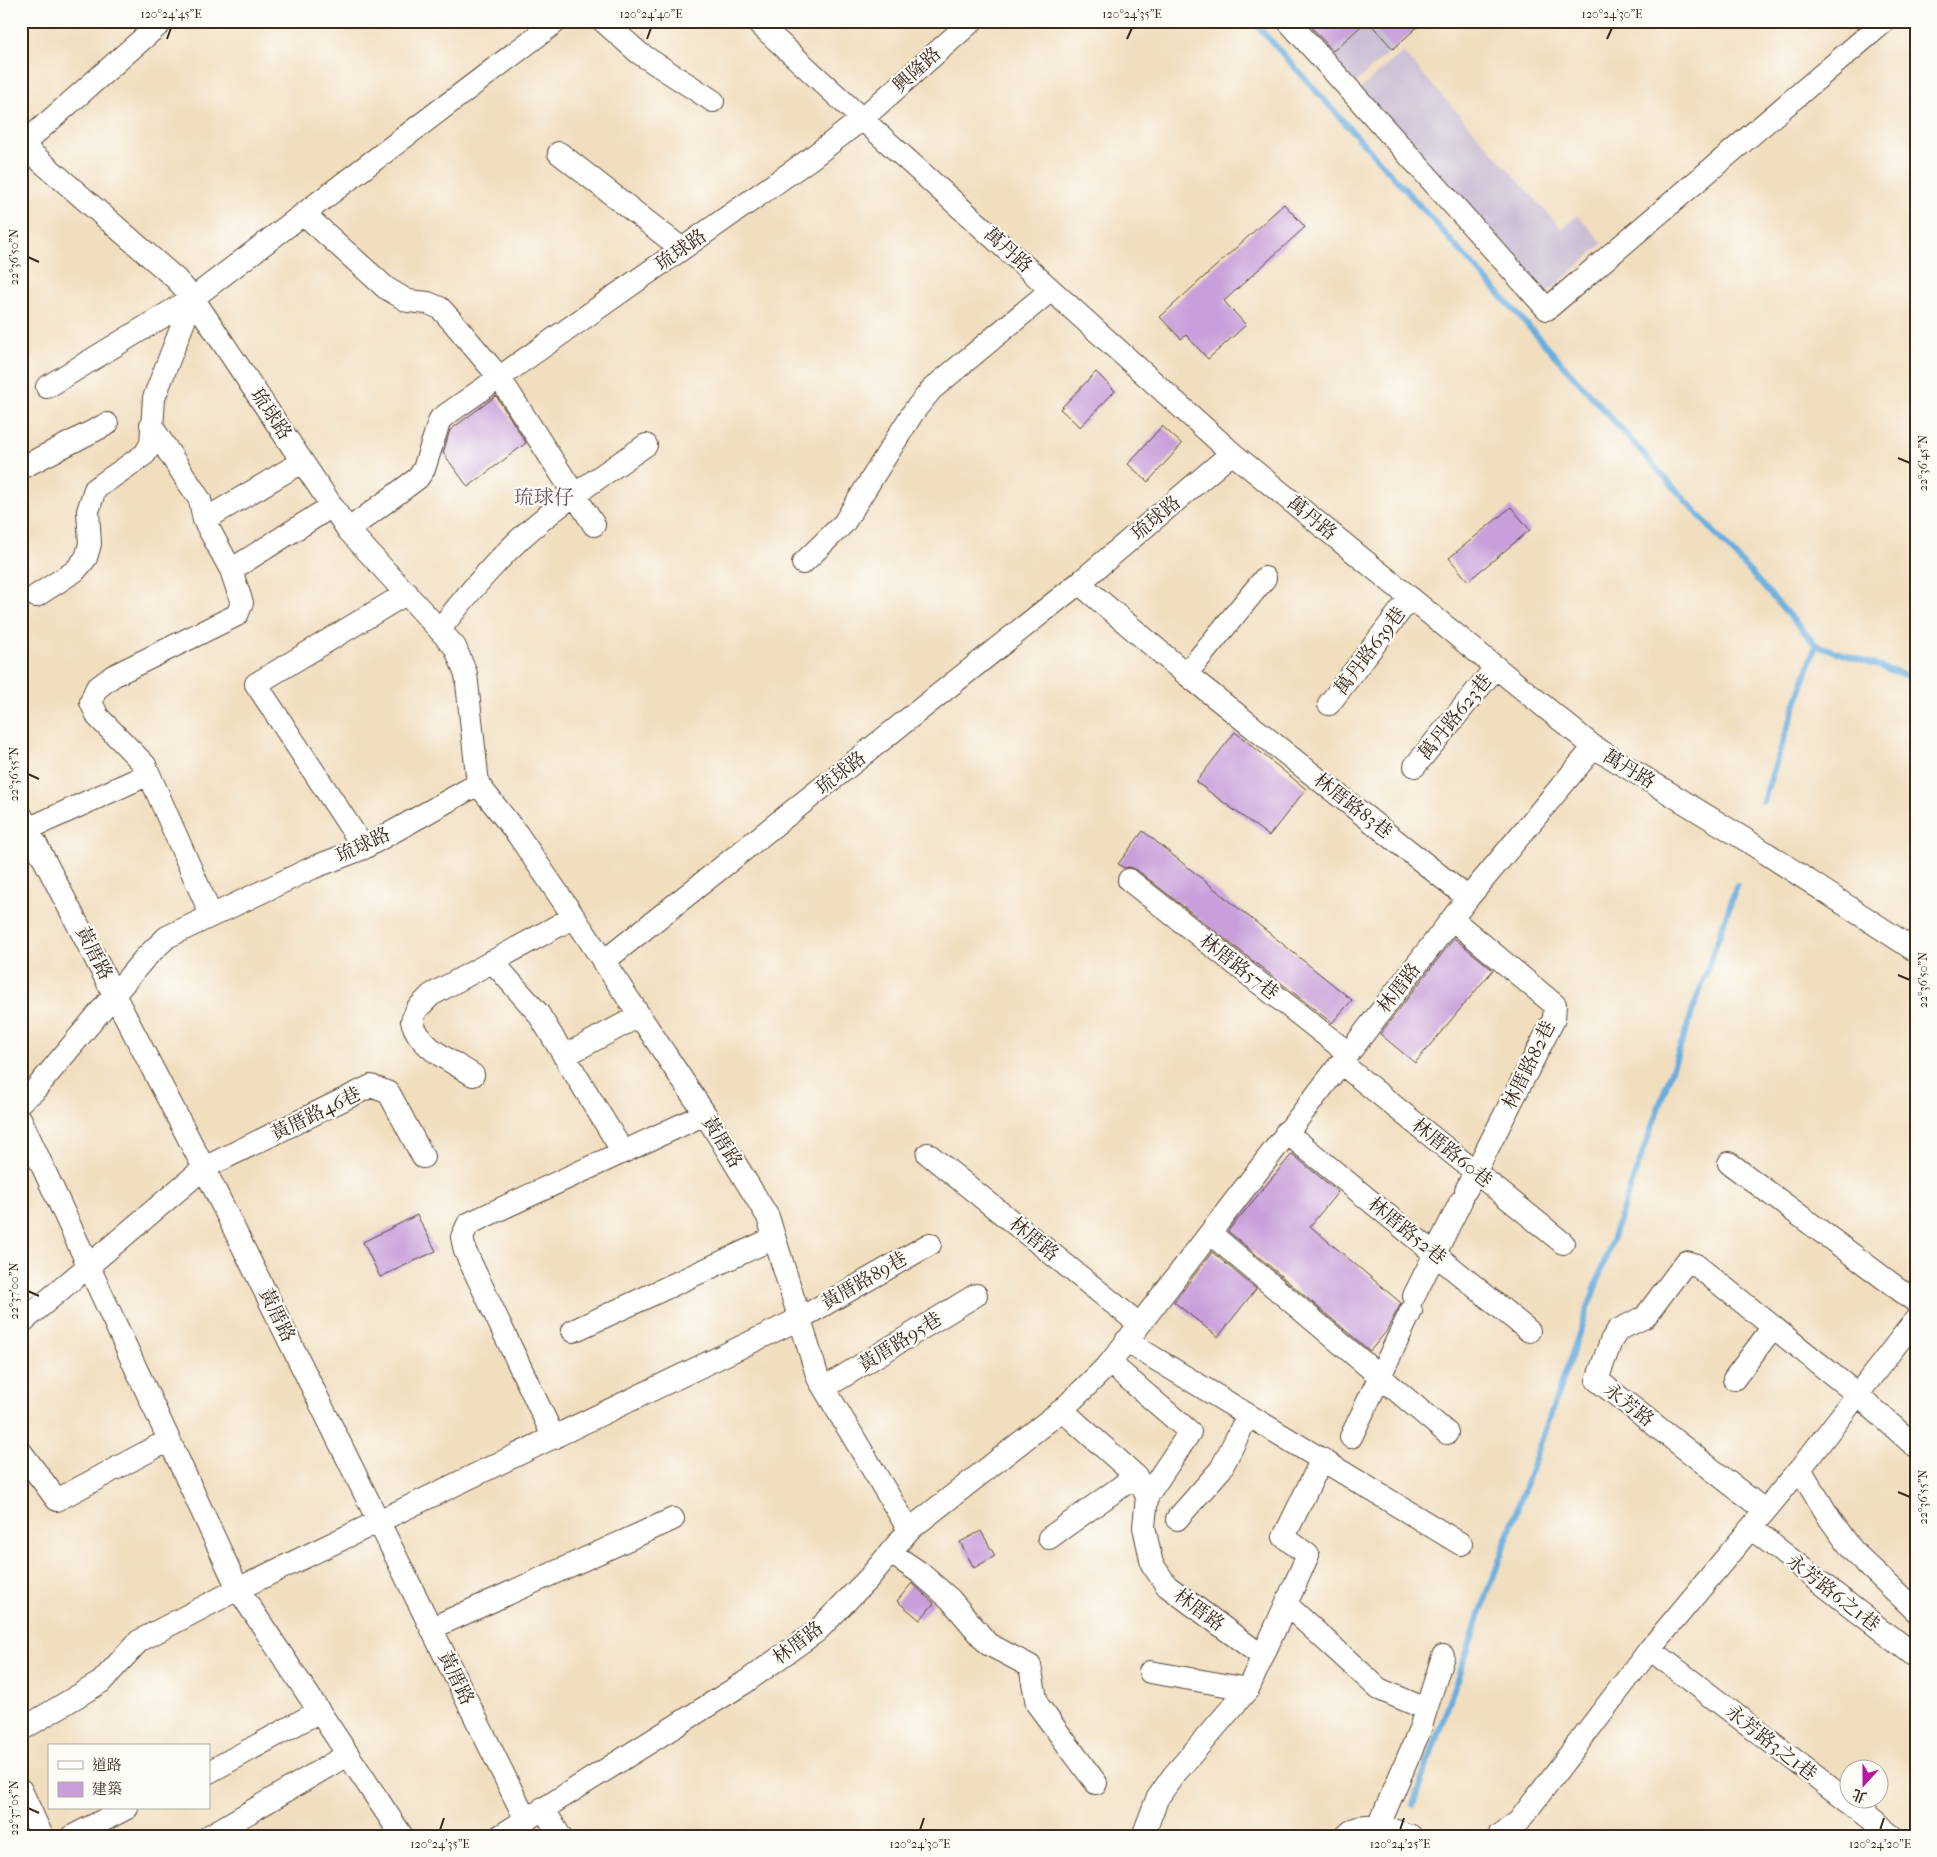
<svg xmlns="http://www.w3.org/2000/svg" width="1937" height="1857" viewBox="0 0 1937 1857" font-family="'IM FELL French Canon','Noto Serif TC',serif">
<rect width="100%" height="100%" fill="#fdfcf7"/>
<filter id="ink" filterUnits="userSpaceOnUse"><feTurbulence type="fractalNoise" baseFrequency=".02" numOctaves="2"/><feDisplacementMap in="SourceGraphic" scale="10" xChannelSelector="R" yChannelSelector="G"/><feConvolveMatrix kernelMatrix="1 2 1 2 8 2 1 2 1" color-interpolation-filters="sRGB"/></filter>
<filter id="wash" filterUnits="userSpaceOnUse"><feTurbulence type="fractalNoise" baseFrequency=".0096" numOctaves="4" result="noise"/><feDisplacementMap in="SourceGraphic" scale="20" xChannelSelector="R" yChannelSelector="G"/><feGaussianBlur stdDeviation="1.12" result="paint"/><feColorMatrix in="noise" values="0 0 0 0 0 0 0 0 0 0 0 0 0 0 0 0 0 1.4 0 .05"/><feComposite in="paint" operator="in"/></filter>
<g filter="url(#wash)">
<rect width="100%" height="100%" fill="#f1debf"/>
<path fill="#cbbfd4" d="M1295 21H1422L1352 86Z
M1403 52 1562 229 1577 215 1603 243 1537 302 1353 95Z"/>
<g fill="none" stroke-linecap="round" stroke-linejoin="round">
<path stroke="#69adde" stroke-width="6" d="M1253 21 1816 645 1916 679
M1763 801 1816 645
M1413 1805 1737 885"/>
</g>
<g id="blocks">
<path fill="#c89fda" d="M1306 21H1367L1333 51Z
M1368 21H1424L1393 49Z
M1284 204 1305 227 1224 301 1246 325 1208 359 1186 335 1181 339 1160 317Z
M1096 372 1115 391 1080 427 1060 409Z
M496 396 526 443 468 487 443 453 450 430Z
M1162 426 1182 444 1148 482 1128 464Z
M1511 507 1530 530 1468 581 1449 558Z
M1235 732 1306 789 1269 836 1196 782Z
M1143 831 1352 1000 1332 1023 1137 870 1130 867 1124 868 1118 864Z
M1454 938 1493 970 1415 1063 1380 1034Z
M1292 1154 1338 1192 1310 1226 1401 1303 1386 1332 1370 1351 1228 1231Z
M417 1215 436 1251 380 1277 363 1242Z
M1212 1252 1256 1289 1218 1337 1174 1302Z
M981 1531 995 1556 974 1568 960 1542Z
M912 1583 934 1603 920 1620 897 1601Z"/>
</g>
</g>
<g filter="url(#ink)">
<use href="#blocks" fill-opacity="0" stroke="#564536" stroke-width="1"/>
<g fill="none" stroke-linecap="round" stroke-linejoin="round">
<defs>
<path id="minor" d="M603 21 639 53 713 101
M756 21 862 119 1232 453 1594 747 1746 840 1916 951
M1288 21 1547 309 1885 21
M21 144 176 279 193 298 348 530 455 647 466 674 478 784
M22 145 163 21
M559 153 682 249
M304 214 386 288 408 301 428 303 440 308 452 321 499 377 594 525
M47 387 193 298 557 21
M151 425 200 500 204 520 231 570 242 603 237 615 113 676 96 689 91 702 98 717 145 765 211 915
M21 468 107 424
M204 520 302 462
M348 530 418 478 424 469 440 419 810 159 862 119 972 21
M803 563 844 523 914 411 932 389 1051 290
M231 570 332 506
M1079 583 1186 674 1468 898
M36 596 75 571 86 558 90 544 88 511 95 489 145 454 151 444 154 398 193 298
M440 629C465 597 491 566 521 538 559 503 603 475 646 445
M1186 674 1265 578
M1329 704 1410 598
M1415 766 1496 667
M478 784 518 835 574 917 705 1114 768 1217 818 1378 909 1530
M21 815 204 1168 525 1818
M30 828 149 774
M364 848 256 684 407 593
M1129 880 1348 1053
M1452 919 1555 1005 1554 1019 1466 1190
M492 961 538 1013 623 1152
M603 962 1079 583 1232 453
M564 1056 639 1016
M1341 1063 1563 1243
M473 1075C450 1060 419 1048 412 1021L417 1009 431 995 574 917
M21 1101 34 1091 144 959 167 937 312 868 364 848 478 784
M21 1120 238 1589 402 1836
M1286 1132 1529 1331
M928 1154 1139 1324
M1729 1163 1916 1302
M1210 1233 1447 1433
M1414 1296 1461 1201
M21 1323 204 1168 371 1086 389 1093 423 1157
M573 1331 774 1238
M1126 1341 1461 1544
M1110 1363 1190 1432 1147 1496
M1734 1379 1773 1327
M824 1388 976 1295
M1062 1410 1136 1476 1147 1496 1144 1527 1152 1564 1167 1586 1262 1656
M1351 1437 1411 1311
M554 1438 465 1251 462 1237 468 1224 705 1114
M21 1452 57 1500 169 1440
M1800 1469 1830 1519 1853 1551 1916 1611
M1764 1510 1597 1380 1611 1341 1618 1330 1645 1317 1686 1262 1696 1265 1858 1395 1916 1447
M1177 1519 1221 1469 1248 1415
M1751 1528 1916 1657
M1049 1538 1136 1476
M891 1553 919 1572 950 1599 988 1644 1030 1666 1037 1704 1096 1783
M1287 1605 1379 1689 1426 1709
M432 1628 673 1519
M1650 1649 1893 1836
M1150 1672 1248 1689
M21 1730 101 1682 139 1641 238 1589 799 1319 930 1244
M209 1772 318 1712
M21 1790 42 1836
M543 1808 560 1836
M1379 1825 1419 1732 1443 1656
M73 1836 127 1808
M209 1836 347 1755
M500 1836 744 1683 817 1631 868 1579 909 1530 1062 1410 1110 1363 1468 898 1594 747
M1143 1836 1157 1799 1173 1776 1248 1689 1308 1555 1284 1537 1322 1459
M1346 1836C1364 1817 1389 1829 1411 1836
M1499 1836 1519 1821 1650 1649 1800 1469 1916 1319"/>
</defs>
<use href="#minor" stroke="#564536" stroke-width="24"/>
<use href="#minor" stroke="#fff" stroke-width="22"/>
</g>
</g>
<path fill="none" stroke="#3b2a1e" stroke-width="2" d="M167 39 171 28M647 39 651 28M1127 39 1132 28M1607 39 1612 28M28 257 39 262M1898 458 1910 463M28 774 39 779M1898 975 1910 980M28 1291 39 1296M1898 1492 1910 1497M28 1808 39 1813M440 1830 444 1818M920 1830 924 1818M1400 1830 1404 1818M1880 1830 1884 1818"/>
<g text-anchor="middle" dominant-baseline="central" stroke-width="4.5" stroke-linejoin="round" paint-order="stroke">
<g font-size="19" fill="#3b2a1e" stroke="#fdfcf7">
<text transform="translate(917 70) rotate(-42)">興隆路</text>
<text transform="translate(681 250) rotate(-35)">琉球路</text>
<text transform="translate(1008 250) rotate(42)">萬丹路</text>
<text transform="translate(271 414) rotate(56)">琉球路</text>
<text transform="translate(1156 518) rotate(-40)">琉球路</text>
<text transform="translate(1312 518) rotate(39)">萬丹路</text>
<text transform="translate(1370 651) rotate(-53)">萬丹路639巷</text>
<text transform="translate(1455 717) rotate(-51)">萬丹路623巷</text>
<text transform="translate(1629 769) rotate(31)">萬丹路</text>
<text transform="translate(841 773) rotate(-38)">琉球路</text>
<text transform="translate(1353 806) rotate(38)">林厝路83巷</text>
<text transform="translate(363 845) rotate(-25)">琉球路</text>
<text transform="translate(94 953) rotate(63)">黃厝路</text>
<text transform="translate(1239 967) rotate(38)">林厝路57巷</text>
<text transform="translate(1399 988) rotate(-52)">林厝路</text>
<text transform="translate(1529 1065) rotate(-64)">林厝路82巷</text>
<text transform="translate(316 1114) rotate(-26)">黃厝路46巷</text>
<text transform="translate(722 1142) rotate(58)">黃厝路</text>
<text transform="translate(1452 1153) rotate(39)">林厝路60巷</text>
<text transform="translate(1407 1231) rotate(39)">林厝路52巷</text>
<text transform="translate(1034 1239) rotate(39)">林厝路</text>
<text transform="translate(864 1281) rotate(-30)">黃厝路89巷</text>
<text transform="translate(277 1315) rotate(64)">黃厝路</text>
<text transform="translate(900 1342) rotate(-32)">黃厝路95巷</text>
<text transform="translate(1629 1405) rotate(38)">永芳路</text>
<text transform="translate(1833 1593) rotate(38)">永芳路6之1巷</text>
<text transform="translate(1199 1610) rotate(36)">林厝路</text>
<text transform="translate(798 1643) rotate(-37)">林厝路</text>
<text transform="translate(456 1678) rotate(64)">黃厝路</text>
<text transform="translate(1771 1743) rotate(38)">永芳路3之1巷</text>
</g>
<g font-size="20" fill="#6c5360" stroke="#fdfcf7">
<text x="544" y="497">琉球仔</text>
</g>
</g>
<rect width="1937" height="1857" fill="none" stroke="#fdfcf7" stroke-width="55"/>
<rect x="48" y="1744" width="162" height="65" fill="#fdfcf7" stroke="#afa8a0"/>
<rect x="58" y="1761" width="25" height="8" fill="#ffffff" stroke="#afa8a0"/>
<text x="92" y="1770" font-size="15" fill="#3b2a1e">道路</text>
<rect x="58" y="1782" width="25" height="15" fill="#c89fda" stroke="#afa8a0"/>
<text x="92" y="1794" font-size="15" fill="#3b2a1e">建築</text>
<g transform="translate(1864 1784) rotate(201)"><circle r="24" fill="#fdfcf7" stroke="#afa8a0"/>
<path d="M0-4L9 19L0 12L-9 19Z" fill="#b5179e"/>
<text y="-8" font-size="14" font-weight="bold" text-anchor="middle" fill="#3b2a1e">北</text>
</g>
<rect x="28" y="28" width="1882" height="1802" fill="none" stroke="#3b2a1e" stroke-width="2"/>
<g font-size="12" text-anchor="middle" fill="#3b2a1e">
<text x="171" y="18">120°24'45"E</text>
<text x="651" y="18">120°24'40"E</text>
<text x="1132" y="18">120°24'35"E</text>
<text x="1612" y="18">120°24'30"E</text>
<text transform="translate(14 257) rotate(-90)" y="4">22°36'50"N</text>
<text transform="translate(1923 463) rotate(-90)" y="4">22°36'45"N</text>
<text transform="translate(14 774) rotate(-90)" y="4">22°36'55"N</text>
<text transform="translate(1923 980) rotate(-90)" y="4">22°36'50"N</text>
<text transform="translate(14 1291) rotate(-90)" y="4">22°37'00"N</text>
<text transform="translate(1923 1497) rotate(-90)" y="4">22°36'55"N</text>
<text transform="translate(14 1808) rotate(-90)" y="4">22°37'05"N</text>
<text x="440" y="1848">120°24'35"E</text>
<text x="920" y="1848">120°24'30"E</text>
<text x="1400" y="1848">120°24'25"E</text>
<text x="1880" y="1848">120°24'20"E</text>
</g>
</svg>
